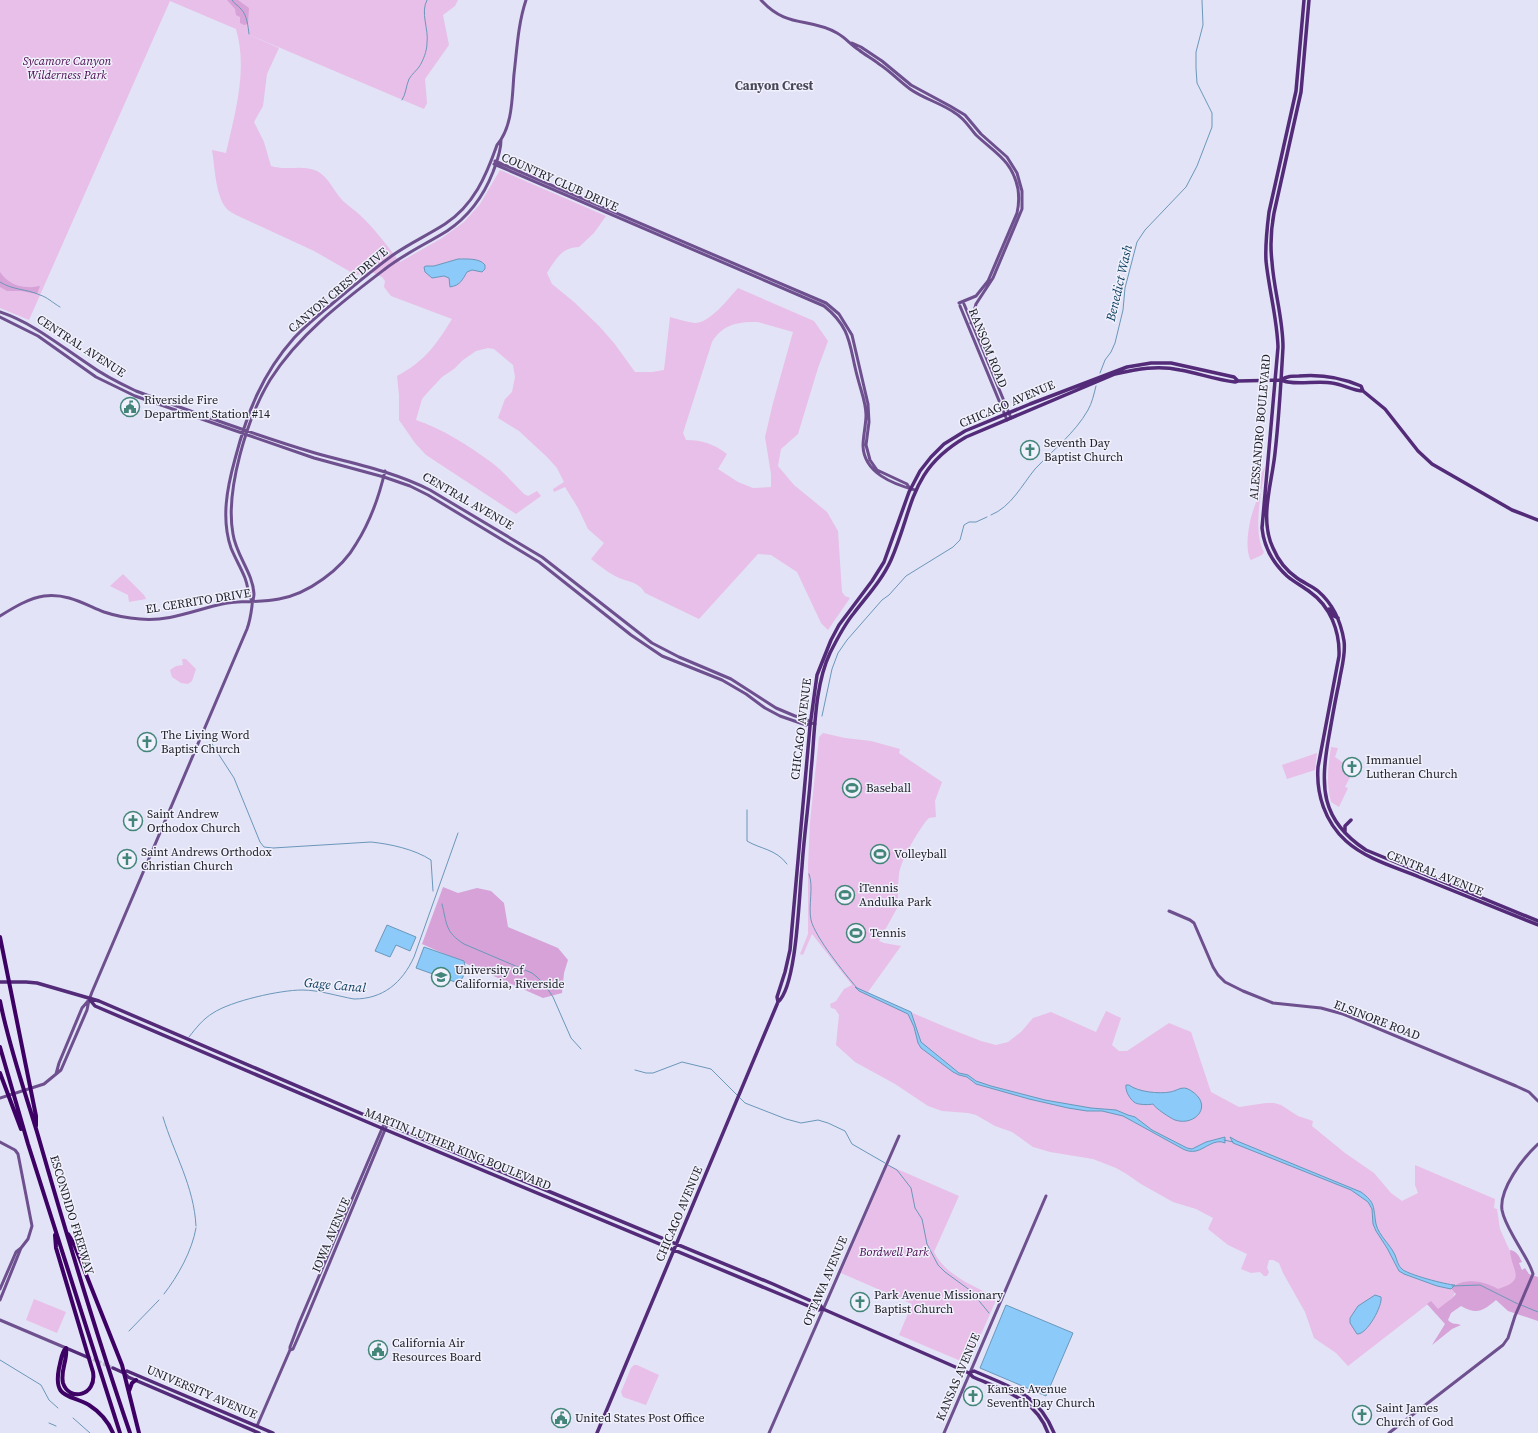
<svg xmlns="http://www.w3.org/2000/svg" width="1538" height="1433" viewBox="0 0 1538 1433" font-family="'Source Serif 4',serif">
<rect width="100%" height="100%" fill="#e2e3f6"/>
<path fill="#e8bfe8" fill-rule="evenodd" d="M0 0H458L455 6 443 15 449 45 425 79 427 103 424 109 170 1 29 320 0 308Z
M236 29 279 48 267 74 263 106 254 122 264 142 271 166C286 171 303 164 317 171 329 177 334 192 343 201 348 206 355 210 360 215 375 229 387 246 400 262L442 238 464 222 480 204 500 170 606 216 594 233 579 247C562 247 555 260 547 273L552 284 574 302 599 326 614 343 635 372H652L664 370 670 317C678 319 687 322 695 323 710 323 728 299 738 288L814 321 828 341 818 368 798 434 781 449 778 466 794 485 827 512 838 531 842 592 845 596 850 598 828 630 821 623 797 572 771 555 758 554 699 619 645 593C639 581 626 582 615 576 607 572 599 565 591 559L604 543 588 529 578 508 565 487 554 492 553 489 564 482 557 468 547 457 519 431 498 418 505 399 512 392 515 377 513 365 494 349 488 348 476 351 463 360 454 369 442 377 428 392 422 399 416 420C441 428 469 446 491 462 503 471 513 483 524 494L528 496 537 491 541 496 516 514 426 455 415 443 399 420V395L397 376C425 361 436 345 452 319L391 296 384 287 385 281 382 277 368 270 362 274 356 275 314 251 236 215C233 213 230 212 228 210 215 198 215 166 212 150L226 153C235 113 248 70 236 29ZM749 322H758L793 332 773 403 765 437 771 474V487L753 488 738 482 718 469 727 454C714 444 702 440 686 440L683 433 712 342C721 327 733 323 749 322Z
M1265 466C1262 491 1252 530 1264 552L1262 555 1251 560 1250 559C1243 542 1252 505 1262 491L1260 488 1256 487Z
M123 574 144 595 146 599 129 602 128 595 110 586Z
M182 659H186L196 669 192 681 188 684 181 683 172 677 170 670 176 666 183 665Z
M823 733 845 738 871 741 900 749 899 753 942 782 935 801 936 817 929 818 926 821C917 833 901 860 899 874 898 882 898 891 898 899L901 901 879 941 884 943 901 946 868 992 882 1000 948 1028 981 1041 996 1045 1008 1042 1021 1032 1033 1018 1051 1012 1096 1032 1106 1011 1121 1018 1112 1045 1119 1051H1127L1169 1023 1191 1032 1211 1092 1239 1107 1266 1103H1274L1281 1105 1298 1116 1313 1121 1312 1126 1345 1153 1374 1173 1391 1193 1402 1201 1418 1193 1415 1185V1165L1495 1199 1494 1208 1497 1209 1500 1229 1524 1282 1515 1307 1459 1286 1452 1298 1436 1314 1428 1304 1348 1366 1336 1353 1314 1338 1305 1312 1283 1273 1279 1263 1273 1260H1269L1267 1268 1269 1272 1267 1276H1264L1260 1272 1251 1273 1241 1269 1247 1254 1228 1245 1208 1229 1213 1218 1196 1209 1173 1202 1141 1184 1125 1173 1116 1168 1093 1159 1050 1152 1033 1147 1012 1132 995 1126 976 1115 968 1113 942 1111 928 1106 895 1084 855 1062 836 1045 839 1015 835 1009 831 1008 830 1004 836 1001 844 989 852 985 812 934 803 955 800 954 808 934V864L810 822 819 737Z
M1331 747 1338 748 1335 757 1345 764 1343 769 1346 771 1345 773 1350 777 1345 787 1348 788 1339 807 1331 802C1326 783 1328 766 1331 747Z
M1317 753 1315 770 1287 779 1282 765Z
M888 1165 959 1196 934 1252C946 1276 974 1286 997 1298L968 1364 899 1335 912 1304 841 1273Z
M34 1299 66 1312 57 1333 26 1320Z
M634 1365H637L659 1375 646 1405 623 1397 621 1392 631 1368Z"/>
<path fill="#d6a2d7" d="M227 0H238L249 8 248 24 244 25 240 23V17L236 15 235 9Z
M0 272C6 281 16 287 28 287 32 288 36 286 40 286L37 294 21 291H7L0 287Z
M443 887 458 893 477 888 491 891 504 903 508 927 558 948 568 960 564 973 562 993 543 998 422 944Z
M1510 1250C1517 1251 1519 1256 1522 1262L1519 1263 1522 1270 1525 1268 1529 1274 1538 1277V1321L1508 1311 1496 1300C1483 1311 1477 1315 1461 1306L1451 1313 1448 1320C1452 1325 1456 1323 1461 1325L1452 1329 1432 1345 1445 1324 1427 1304 1431 1301 1438 1309 1451 1299 1456 1294 1451 1288C1465 1277 1484 1281 1498 1289 1528 1280 1511 1271 1510 1250Z"/>
<path fill="#8bcaf9" stroke="#6b97ba" d="M458 259C467 259 480 258 485 265V269L482 272 472 270 467 272C462 280 461 285 450 287L449 278 444 276 432 278 425 272 424 267 426 266H434Z
M387 925 416 937 410 951 396 945 390 957 375 951Z
M424 947 464 961C466 968 465 978 458 983L416 968Z
M855 987 911 1012 921 1042 959 1073 968 1075 976 1081 991 1086 1045 1100 1091 1108 1116 1110 1128 1115 1135 1117 1152 1130 1187 1148 1192 1149 1206 1142 1225 1137V1143C1215 1138 1205 1149 1196 1151 1191 1152 1187 1151 1183 1149L1123 1116 1102 1111H1087L1068 1108 1029 1099 976 1084 967 1077 959 1075 953 1072 921 1048 918 1043 914 1027 908 1014 859 991Z
M1126 1085H1129C1138 1092 1159 1094 1170 1092 1177 1091 1182 1085 1190 1090 1215 1105 1195 1127 1175 1120 1170 1118 1155 1108 1153 1104 1149 1105 1137 1105 1134 1102 1130 1099 1125 1091 1126 1085Z
M1230 1137 1237 1141 1361 1192C1376 1203 1373 1207 1376 1224 1379 1236 1390 1244 1395 1255 1397 1260 1398 1266 1402 1269 1406 1274 1447 1285 1455 1285L1451 1289 1437 1286 1404 1274 1399 1271 1387 1248 1376 1231 1373 1224 1372 1209 1368 1202 1351 1190 1233 1143Z
M1375 1295 1381 1297C1383 1305 1367 1335 1357 1334L1350 1323V1318L1358 1306Z
M1006 1305 1073 1333 1046 1396 980 1368Z"/>
<g fill="none" stroke-linecap="round" stroke-linejoin="round">
<path stroke="#6b97ba" stroke-width="1" d="M232 0C234 4 238 5 241 9 247 15 248 26 249 34
M402 100C406 94 406 86 409 79 412 74 416 71 419 67 423 61 427 51 427 43 429 29 420 13 427 0
M0 282C12 290 27 289 40 295 47 297 53 303 60 307
M1100 373 1105 360 1111 352 1115 343 1123 310 1125 288 1137 242 1145 230 1186 187 1197 166 1212 127V113L1197 83 1196 68V52L1203 25 1202 0
M991 515C1011 507 1022 485 1035 469 1053 450 1075 433 1088 410 1092 403 1094 394 1096 386
M822 716 832 669 838 653 847 640 882 600 889 595 906 576 953 547 960 540 964 525 969 522H976L987 517
M212 744 234 778 260 842 264 847 273 848 371 842C390 844 414 849 431 860L433 891
M747 810V841C760 849 776 849 787 864
M809 874C814 887 808 905 811 920 815 937 845 974 857 988
M442 904C447 924 445 932 464 944L532 973 537 977 545 985 553 997 571 1038 581 1049
M189 1037C196 1028 203 1019 213 1013 231 1001 280 990 302 990 319 990 337 996 354 999 383 999 402 983 414 957L458 833
M635 1070 646 1073H653L682 1062 711 1069 737 1095
M739 1097 745 1103 786 1119 801 1123 818 1120 828 1123 845 1131 852 1144 885 1163
M163 1117C174 1154 194 1186 196 1226
M1224 1140 1233 1142
M888 1165 897 1170 911 1188 915 1208 922 1219 927 1244 938 1265 945 1272 971 1291 989 1313
M1452 1286 1480 1285 1518 1304
M164 1294C178 1276 192 1251 196 1228
M1521 1305 1538 1312
M129 1331 159 1300
M0 1360 41 1385 49 1400 58 1408
M73 1418 90 1433
M49 1423 56 1426"/>
<path stroke="#bbbccd" stroke-width="3.5" stroke-dasharray="3.5 2" stroke-linecap="butt" d="M88 1357 113 1368"/>
<path stroke="#6e508f" stroke-width="3" d="M761 0C787 29 809 17 837 33 846 38 851 45 859 50 865 55 873 59 879 64 890 71 899 81 910 89 924 99 941 103 955 113 964 118 969 127 976 135 995 153 1012 160 1018 189 1019 197 1019 205 1017 213L988 281 976 296 959 303
M852 43 861 47 882 61 911 85 950 106 965 115 981 134 1007 157 1017 173 1022 191V209L993 278 976 304 971 323
M495 161 826 303 839 314 852 335 868 404 869 422 866 445 870 460 877 470 907 484 910 489
M494 164 824 306C853 329 849 348 858 379 861 391 866 403 866 415 866 425 863 436 863 446 864 473 893 484 915 490
M964 304 1011 418
M960 306 1007 420
M0 312C33 323 59 345 88 364 103 375 119 383 136 391 195 413 255 435 315 453 354 464 393 471 430 490L542 557 652 643 679 657 731 679 776 708 795 716 806 719 811 723 815 724
M0 317 38 336 96 377 135 396 314 458 384 477 410 486 428 495 539 562 631 635 662 656 722 680 746 694 765 708 780 716 806 725 811 723
M252 601C248 594 248 586 245 578 241 568 235 558 231 548 221 519 227 488 235 459 247 413 262 374 294 338 308 323 324 311 339 298 357 283 375 268 393 255 410 243 428 235 445 224 474 205 486 176 497 145 513 126 512 97 514 74 517 49 518 24 526 0
M0 616C13 608 29 598 44 596 67 593 84 604 104 612 116 616 127 618 140 619 168 622 195 610 222 604 241 600 261 603 279 599 308 594 342 569 356 544 370 522 379 497 385 471
M1169 911 1190 920 1194 923 1213 967 1218 975 1225 982 1243 991 1273 1003 1321 1008 1343 1014 1516 1086 1529 1092 1538 1101
M56 1074 59 1063 82 1008 88 1001
M0 1098 44 1084 61 1070 87 1010 89 1000 92 992 247 629C250 621 251 614 252 606 252 602 254 598 254 594 253 573 236 555 233 534 225 491 247 418 270 380 298 335 343 301 385 269 404 254 426 244 447 231 468 217 484 195 493 172 497 161 501 152 501 140
M0 1142 15 1150 18 1154 32 1226 28 1239 21 1248 0 1300
M0 1289 16 1252 21 1248
M0 1320 66 1348
M290 1350 293 1349 307 1317 387 1125
M257 1426 290 1350V1347L299 1323 384 1124
M769 1433 899 1136
M944 1433 1046 1196
M1389 1433 1503 1345 1508 1338 1515 1316 1533 1274C1530 1263 1522 1252 1516 1241 1511 1232 1504 1221 1502 1210 1499 1189 1523 1158 1538 1144"/>
<path stroke="#532b79" stroke-width="3.5" d="M1304 0 1296 91 1269 212C1267 228 1265 244 1266 261 1269 290 1277 318 1278 347L1262 528C1264 548 1273 563 1287 576 1294 582 1302 586 1310 592 1330 606 1340 631 1339 656L1318 767C1316 794 1325 822 1346 841 1366 859 1395 867 1419 877 1459 893 1499 909 1538 925
M1309 0 1301 92 1274 213C1271 229 1270 245 1272 262 1274 291 1283 318 1283 347 1281 383 1279 418 1275 453 1272 483 1259 519 1273 548 1278 560 1287 571 1297 578 1304 583 1312 586 1318 591 1333 604 1341 622 1344 641 1346 655 1341 669 1339 683 1335 701 1332 719 1329 736 1320 786 1320 820 1366 850L1538 921
M1281 380C1287 376 1292 376 1299 376 1321 374 1340 377 1361 386L1363 391
M1329 609 1334 616 1338 618
M1345 833V826L1351 820
M0 982H26L37 983 99 1001 381 1122 773 1284 820 1305 823 1309 969 1373 974 1371C1010 1387 1038 1393 1054 1433
M90 1000 95 1006 379 1127 818 1310 823 1309
M778 1002 777 997 785 972 790 950 810 726 817 675 831 640 839 625 872 581 884 562 909 492 920 471 931 457 944 444 965 431 1030 404 1127 367 1151 363H1171L1234 377 1238 381
M66 1348 87 1357
M113 1368 124 1373 128 1377 259 1433
M124 1373 127 1371 273 1433
M969 1373 973 1377C1003 1390 1036 1399 1048 1433
M597 1433 778 1002C797 986 799 894 802 867 804 835 809 803 811 771 815 734 814 687 830 653 837 639 844 625 854 613 867 596 882 580 891 560 914 507 909 470 966 437L1115 374C1137 369 1158 365 1180 370 1198 373 1216 380 1235 382L1238 381 1281 380C1292 386 1318 380 1332 383 1342 384 1353 391 1363 391L1385 409 1418 451 1432 464 1512 510 1538 520"/>
<path stroke="#3d0065" stroke-width="4" d="M0 937 36 1116V1126
M0 1001C9 1046 24 1089 37 1132 66 1233 96 1334 130 1433
M0 1047 28 1144 120 1433
M0 1073 21 1129
M68 1234 74 1244 122 1365 139 1433
M55 1235 56 1248 93 1372C97 1396 69 1402 63 1383 60 1371 68 1359 66 1348
M66 1348C61 1353 61 1361 59 1368 53 1399 69 1394 89 1405 100 1412 108 1421 113 1433
M129 1391 132 1383 136 1380"/>
</g>
<defs>
<symbol id="civic-ring" viewBox="-11 -11 22 22"><circle r="9.5" fill="#f1f1fd" stroke="#438679" stroke-width="1.5"/><path d="M-.6-6.5H3V-4.5H.6V-3L4-1V1h2V6H-6V1h2V-1L-.6-3ZM-1.2 2.5V6h2.4V2.5Z" fill="#438679"/></symbol>
<symbol id="church-ring" viewBox="-11 -11 22 22"><circle r="9.5" fill="#f1f1fd" stroke="#438679" stroke-width="1.5"/><path d="M-1.2-6h2.4v3.5h3.3v2.4h-3.3V6h-2.4V-.1h-3.3v-2.4h3.3Z" fill="#438679"/></symbol>
<symbol id="stadium-ring" viewBox="-11 -11 22 22"><circle r="9.5" fill="#f1f1fd" stroke="#438679" stroke-width="1.5"/><path d="M0-5a6.5 5 0 1 0 0 10a6.5 5 0 1 0 0-10ZM-3.5-1.8h7v3.6h-7Z" fill="#438679"/></symbol>
<symbol id="university-ring" viewBox="-11 -11 22 22"><circle r="9.5" fill="#f1f1fd" stroke="#438679" stroke-width="1.5"/><path d="M0-5L7-2L0 1L-7-2ZM-4 1L0 2.5L4 1V4Q0 6-4 4Z" fill="#438679"/></symbol>
</defs>
<g fill-rule="evenodd">
<use href="#civic-ring" x="119" y="396" width="22" height="22"/>
<use href="#church-ring" x="1019" y="439" width="22" height="22"/>
<use href="#church-ring" x="136" y="731" width="22" height="22"/>
<use href="#church-ring" x="1341" y="756" width="22" height="22"/>
<use href="#stadium-ring" x="841" y="777" width="22" height="22"/>
<use href="#church-ring" x="122" y="810" width="22" height="22"/>
<use href="#stadium-ring" x="869" y="843" width="22" height="22"/>
<use href="#church-ring" x="116" y="848" width="22" height="22"/>
<use href="#stadium-ring" x="834" y="884" width="22" height="22"/>
<use href="#stadium-ring" x="845" y="922" width="22" height="22"/>
<use href="#university-ring" x="430" y="966" width="22" height="22"/>
<use href="#church-ring" x="849" y="1291" width="22" height="22"/>
<use href="#civic-ring" x="367" y="1339" width="22" height="22"/>
<use href="#church-ring" x="962" y="1385" width="22" height="22"/>
<use href="#church-ring" x="1351" y="1404" width="22" height="22"/>
<use href="#civic-ring" x="550" y="1407" width="22" height="22"/>
</g>
<g text-anchor="middle" dominant-baseline="central" stroke-width="3" stroke-linejoin="round" paint-order="stroke">
<g font-size="12" font-style="italic" fill="#48094c" stroke="#f1f1fd">
<text x="67" y="61">Sycamore Canyon<tspan x="67" dy="14">Wilderness Park</tspan></text>
<text x="894" y="1252">Bordwell Park</text>
</g>
<g font-size="12" fill="#212128" stroke="#f1f1fd">
<text transform="translate(560 182) rotate(24)">COUNTRY CLUB DRIVE</text>
<text transform="translate(338 290) rotate(-40)">CANYON CREST DRIVE</text>
<text transform="translate(81 346) rotate(33)">CENTRAL AVENUE</text>
<text transform="translate(988 348) rotate(68)">RANSOM ROAD</text>
<text transform="translate(1007 404) rotate(-23)">CHICAGO AVENUE</text>
<text transform="translate(1260 427) rotate(-85)">ALESSANDRO BOULEVARD</text>
<text transform="translate(468 501) rotate(30)">CENTRAL AVENUE</text>
<text transform="translate(198 601) rotate(-9)">EL CERRITO DRIVE</text>
<text transform="translate(801 729) rotate(-83)">CHICAGO AVENUE</text>
<text transform="translate(1435 873) rotate(22)">CENTRAL AVENUE</text>
<text transform="translate(1377 1020) rotate(21)">ELSINORE ROAD</text>
<text transform="translate(458 1149) rotate(22)">MARTIN LUTHER KING BOULEVARD</text>
<text transform="translate(679 1214) rotate(-67)">CHICAGO AVENUE</text>
<text transform="translate(72 1215) rotate(73)">ESCONDIDO FREEWAY</text>
<text transform="translate(331 1235) rotate(-67)">IOWA AVENUE</text>
<text transform="translate(825 1281) rotate(-67)">OTTAWA AVENUE</text>
<text transform="translate(958 1377) rotate(-67)">KANSAS AVENUE</text>
<text transform="translate(202 1392) rotate(23)">UNIVERSITY AVENUE</text>
</g>
<g font-size="12" fill="#212128" stroke="#f1f1fd" text-anchor="start">
<text x="144" y="400">Riverside Fire<tspan x="144" dy="14">Department Station #14</tspan></text>
<text x="1044" y="443">Seventh Day<tspan x="1044" dy="14">Baptist Church</tspan></text>
<text x="161" y="735">The Living Word<tspan x="161" dy="14">Baptist Church</tspan></text>
<text x="1366" y="760">Immanuel<tspan x="1366" dy="14">Lutheran Church</tspan></text>
<text x="866" y="788">Baseball</text>
<text x="147" y="814">Saint Andrew<tspan x="147" dy="14">Orthodox Church</tspan></text>
<text x="141" y="852">Saint Andrews Orthodox<tspan x="141" dy="14">Christian Church</tspan></text>
<text x="894" y="854">Volleyball</text>
<text x="859" y="888">iTennis<tspan x="859" dy="14">Andulka Park</tspan></text>
<text x="870" y="933">Tennis</text>
<text x="455" y="970">University of<tspan x="455" dy="14">California, Riverside</tspan></text>
<text x="874" y="1295">Park Avenue Missionary<tspan x="874" dy="14">Baptist Church</tspan></text>
<text x="392" y="1343">California Air<tspan x="392" dy="14">Resources Board</tspan></text>
<text x="987" y="1389">Kansas Avenue<tspan x="987" dy="14">Seventh Day Church</tspan></text>
<text x="1376" y="1408">Saint James<tspan x="1376" dy="14">Church of God</tspan></text>
<text x="575" y="1418">United States Post Office</text>
</g>
<g font-size="13" font-weight="bold" fill="#474857" stroke="#f1f1fd">
<text x="774" y="85">Canyon Crest</text>
</g>
<g font-size="13" font-style="italic" fill="#0a3c5b" stroke="#f1f1fd">
<text transform="translate(1119 283) rotate(-77)">Benedict Wash</text>
<text transform="translate(335 985) rotate(5)">Gage Canal</text>
</g>
</g>
</svg>
